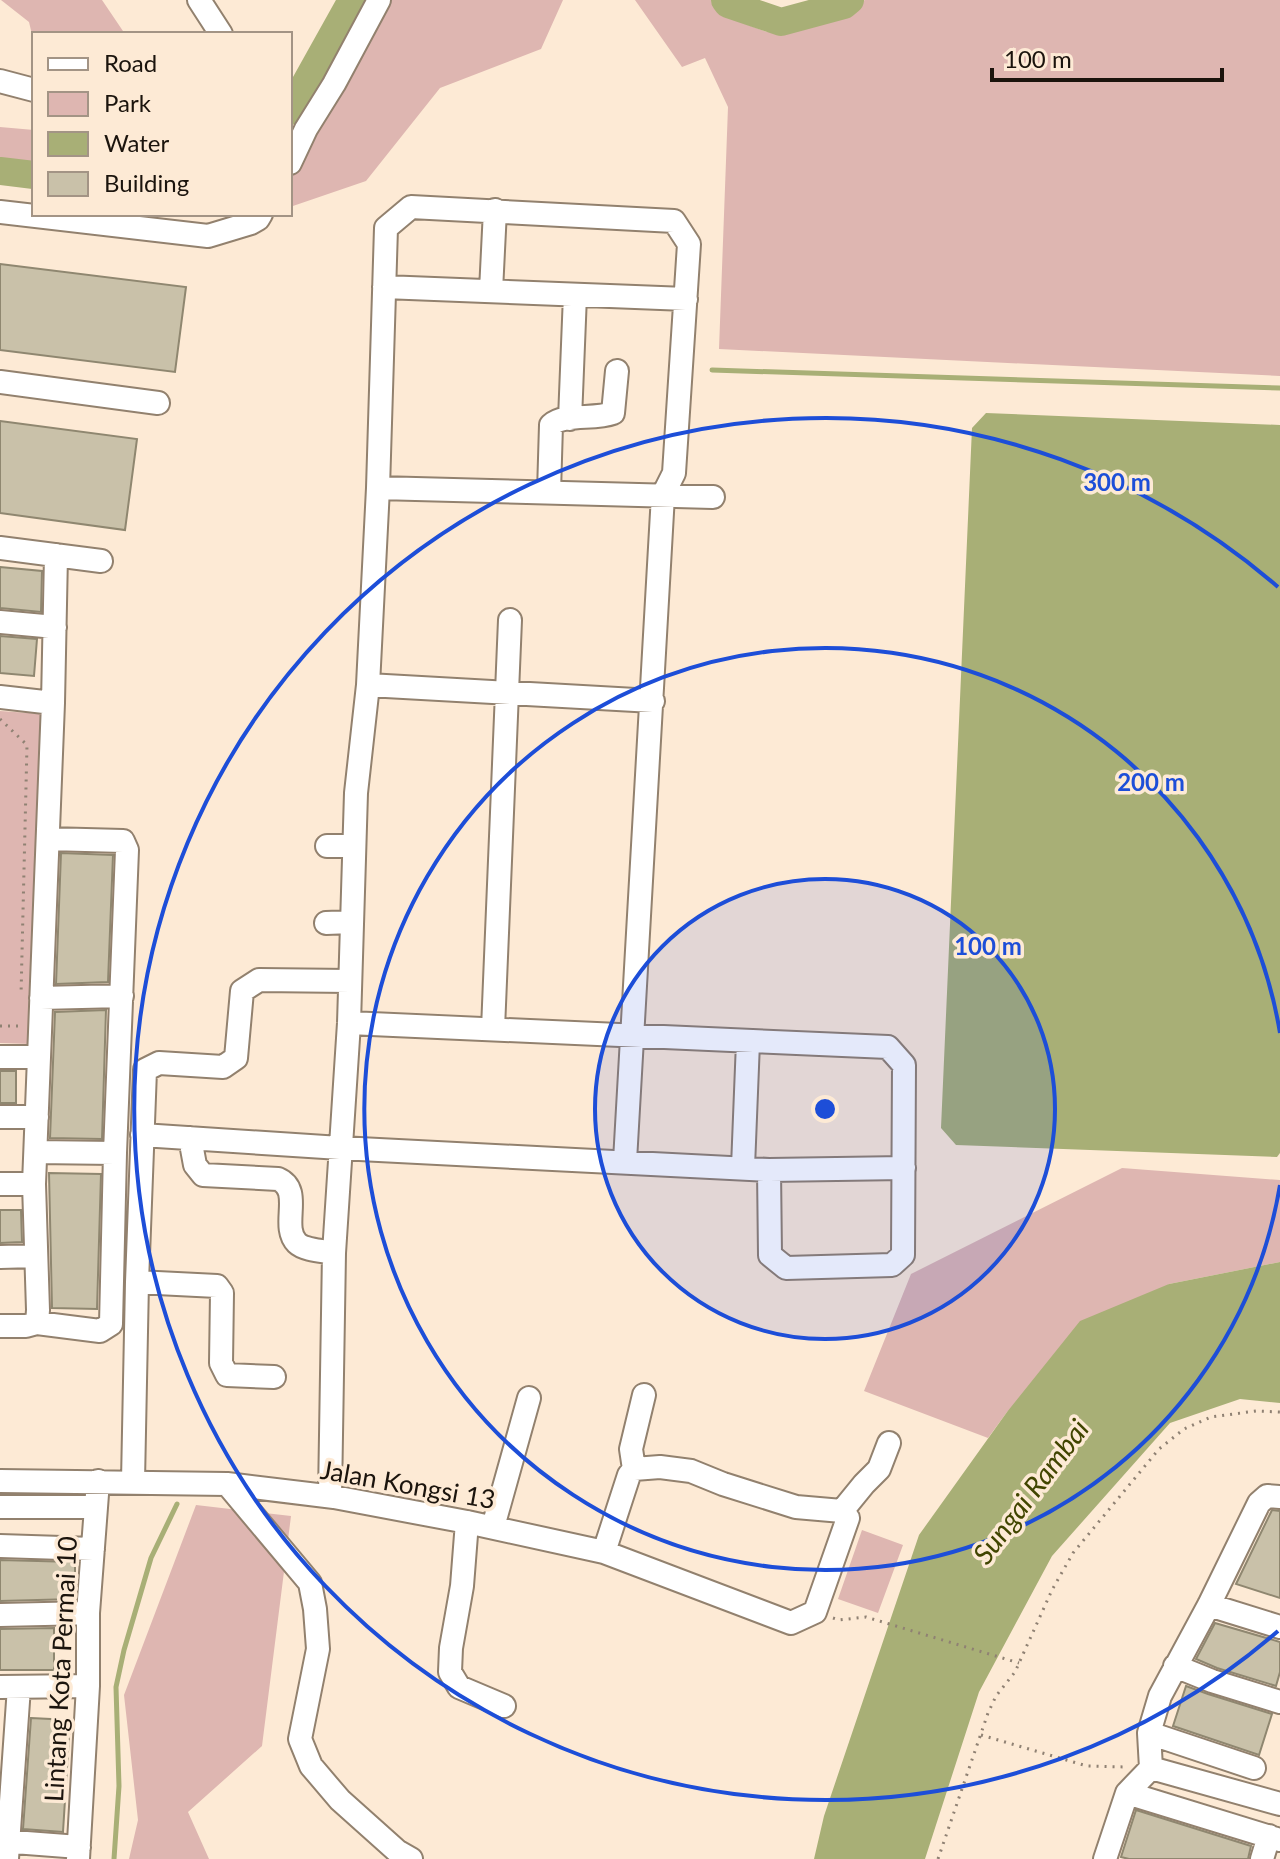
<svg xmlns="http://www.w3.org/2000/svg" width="1280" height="1859" viewBox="0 0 1280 1859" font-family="Lato,sans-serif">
<rect width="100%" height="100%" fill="#fdead5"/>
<path fill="#deb6b1" d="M1 0H102L125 34H34V43L29 22Z
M370 0H563L541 49 440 88 366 181 290 207V141Z
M635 0H713L727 17 767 32 811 23 865 0H1280V376L719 349 728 107 705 58 682 67Z
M0 127 34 130V164L0 159Z
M0 711 44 714 31 1044 0 1043Z
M1122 1168 1280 1180V1262L1169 1284 1007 1412 988 1438 864 1391 911 1274Z
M196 1505 291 1516 262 1746 188 1812 209 1859H129L138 1820 124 1695Z
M862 1530 903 1545 878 1613 838 1599Z"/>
<path fill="#a8af76" d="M986 413 1280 425V1153L1277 1157 956 1145 941 1128 972 428Z
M1280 1262V1403L1240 1399 1170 1423 1052 1556 979 1692 925 1859H814L824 1816 919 1535 1007 1412 1080 1321 1169 1284Z"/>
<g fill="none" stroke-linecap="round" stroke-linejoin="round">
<path stroke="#a8af76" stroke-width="5" d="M712 370 1280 388
M114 1859 119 1786 116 1687 124 1650 151 1558 177 1504"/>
<path stroke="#a8af76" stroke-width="28" d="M725 0 728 4 781 22 844 5 850 0
M290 111 352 0
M0 171 34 175"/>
</g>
<path fill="#c9c1a9" stroke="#8f8770" stroke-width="2" d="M0 264 186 287 175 372 0 350Z
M0 421 137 439 125 530 0 513Z
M0 567 42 571 41 612 0 608Z
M0 636 37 639 34 676 0 673Z
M61 853 113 855 108 982 56 984Z
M106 1010 102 1139 50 1138 55 1012Z
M0 1071H16V1103H0Z
M49 1173 101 1174 97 1309 52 1308Z
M0 1210H21L22 1242 0 1243Z
M1272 1510 1280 1511V1598L1236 1584Z
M0 1560 75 1562V1599L0 1601Z
M1215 1623 1280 1642V1672L1276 1686 1217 1668 1196 1659Z
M54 1628V1670H0V1629Z
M1186 1686 1208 1694 1272 1714 1259 1755 1173 1726Z
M31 1718 70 1720 63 1832 23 1829Z
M1136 1810 1251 1846 1248 1859H1129L1121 1857Z"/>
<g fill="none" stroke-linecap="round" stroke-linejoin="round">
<defs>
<path id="minor" d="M199 0 221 34
M0 81 34 90
M290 163 306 129 334 84 379 0
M0 212 208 236 251 223 258 219 261 214
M384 287 686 299
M491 291 495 210
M0 382 158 403
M570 419 575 295
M378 488 713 497
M549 492 551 425C564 413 594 420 613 413L617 371
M0 548 101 561
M0 622 55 627
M368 685 653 701
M0 697 53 703
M327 846H354
M326 923 352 922
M41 998 122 996
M349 1023 888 1047 904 1065 903 1255 892 1265 786 1268 770 1255 769 1170
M493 1029 510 620
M0 1057H38
M0 1117H37
M142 1135 340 1148 769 1170 904 1168
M190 1138 195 1165 203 1175 278 1179C304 1190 280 1226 297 1243 304 1250 324 1251 334 1253
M36 1152 115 1153
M743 1167 748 1042
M0 1184H34
M0 1257 35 1256
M137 1282 217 1286 222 1293 221 1363 227 1375 274 1377
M37 1323 100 1331 111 1324 115 1153 127 850 123 841 48 839
M0 1326H26L37 1323 38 1310 34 1184 53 703 56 555
M634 1469 631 1449 644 1395
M0 1481 227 1484 334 1497 467 1522 604 1552 791 1623 815 1612 848 1518 842 1511 796 1507 723 1484 691 1471 660 1467 634 1469 629 1475 604 1552
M133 1481 137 1282 145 1070 159 1063 223 1067 236 1058 242 991 259 980 350 981
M227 1484 310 1583 315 1609 318 1649 300 1739 311 1766 340 1800 397 1851 411 1859
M330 1496 334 1253 349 1023 356 793 368 685 378 488 386 228 411 207 674 221 689 244 674 473 663 495 625 1161
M0 1507H96
M842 1511 864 1484 879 1469 889 1443
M467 1522 462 1586 451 1648 450 1672 459 1687 504 1706
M493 1527 529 1398
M0 1546 93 1549
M1209 1605 1280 1627
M0 1615 88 1613
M1175 1666 1212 1681 1280 1702
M0 1687 88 1686
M1149 1733 1254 1768
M1151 1768 1280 1804
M1127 1793 1280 1840
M0 1841 79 1847
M7 1859 19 1687
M78 1859 88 1686V1613L98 1481
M1105 1859 1127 1793 1151 1768 1149 1733 1160 1696 1209 1605 1259 1503 1267 1496 1280 1497
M1262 1859 1269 1836"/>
</defs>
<use href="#minor" stroke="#92816e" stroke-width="26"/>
<path stroke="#8f8173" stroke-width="3" stroke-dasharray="2 6" stroke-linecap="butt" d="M0 719 27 745 21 995
M0 1026H21V1023
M833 1618 839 1620 866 1617 1019 1663
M981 1735 1087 1766 1127 1767
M938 1859 988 1713 996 1696 1015 1672 1052 1590 1073 1553 1159 1449 1184 1429 1211 1417 1256 1411 1280 1412"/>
<use href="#minor" stroke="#fff" stroke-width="22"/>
</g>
<circle cx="825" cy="1109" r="230" fill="#1d4ed8" fill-opacity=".12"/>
<g fill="none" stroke="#1d4ed8" stroke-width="4">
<circle cx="825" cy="1109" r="230"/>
<path d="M1280 1185A461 461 0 1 1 1280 1033"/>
<path d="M1278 1631A691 691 0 1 1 1278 587"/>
</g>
<g text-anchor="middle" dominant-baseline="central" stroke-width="7" stroke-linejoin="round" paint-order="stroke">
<g font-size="26" fill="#1b140d" stroke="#fdead5">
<text transform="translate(408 1484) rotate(10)">Jalan Kongsi 13</text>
<text transform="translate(60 1669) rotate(-87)">Lintang Kota Permai 10</text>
</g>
<g font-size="28" font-style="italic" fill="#414500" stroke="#fdead5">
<text transform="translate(1030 1491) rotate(-53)">Sungai Rambai</text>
</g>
</g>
<circle cx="825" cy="1109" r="12" fill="#1d4ed8" stroke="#fdead5" stroke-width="4"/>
<g font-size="24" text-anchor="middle" font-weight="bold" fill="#1d4ed8" stroke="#fdead5" stroke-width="7" stroke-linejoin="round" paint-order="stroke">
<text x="1117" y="491">300 m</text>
<text x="1151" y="791">200 m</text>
<text x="988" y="955">100 m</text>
</g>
<rect x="32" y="32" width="260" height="184" fill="#fdead5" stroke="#a39485" stroke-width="2"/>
<rect x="48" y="58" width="40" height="12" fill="#ffffff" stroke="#a39485" stroke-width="2"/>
<text x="104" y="72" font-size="24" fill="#1b140d">Road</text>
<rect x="48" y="92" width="40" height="24" fill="#deb6b1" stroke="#a39485" stroke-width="2"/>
<text x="104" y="112" font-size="24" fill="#1b140d">Park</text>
<rect x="48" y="132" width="40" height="24" fill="#a8af76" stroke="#a39485" stroke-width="2"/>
<text x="104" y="152" font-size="24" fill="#1b140d">Water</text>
<rect x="48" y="172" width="40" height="24" fill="#c9c1a9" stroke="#a39485" stroke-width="2"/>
<text x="104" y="192" font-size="24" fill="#1b140d">Building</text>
<path d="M992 68v12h230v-12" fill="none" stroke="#1b140d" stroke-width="4"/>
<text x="1004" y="68" font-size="24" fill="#1b140d" stroke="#fdead5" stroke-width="6" paint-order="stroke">100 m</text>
</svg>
